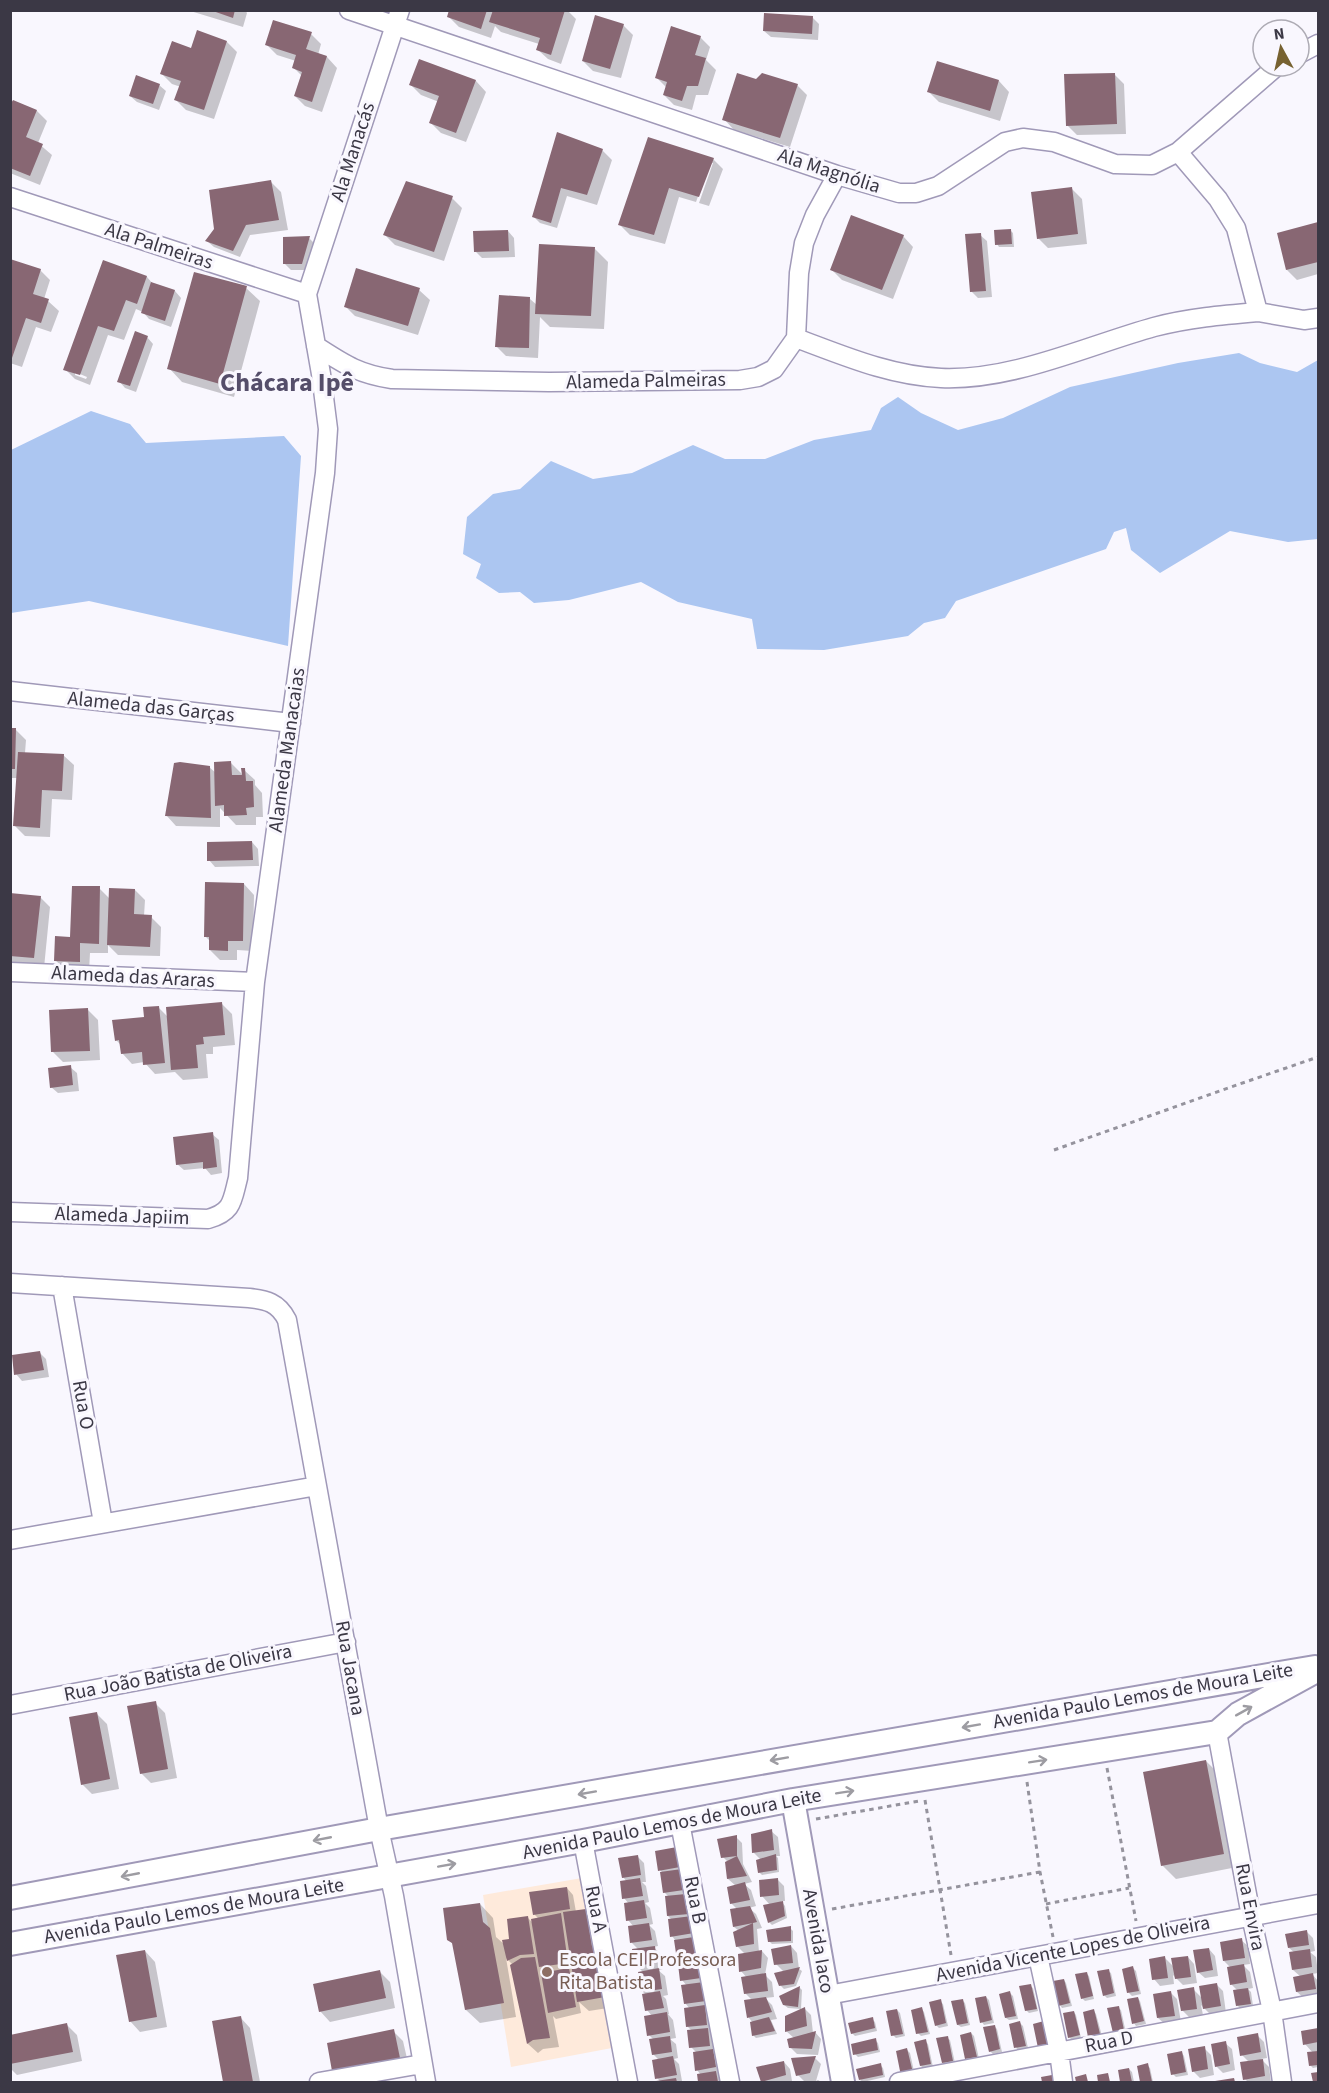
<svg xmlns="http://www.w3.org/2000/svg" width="1329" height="2093" viewBox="0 0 1329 2093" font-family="'Source Sans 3',sans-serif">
<rect width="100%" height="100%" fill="#f9f7fe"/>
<path fill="#feeadb" d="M582 1878 612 2048 511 2067 483 1895Z"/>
<path fill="#acc6f1" d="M1239 353 1260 363 1297 372 1318 360V539L1288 542 1230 531 1160 573 1131 550 1126 528 1114 532 1106 549 956 601 945 618 924 623 908 636 824 650 757 649 752 619 678 602 641 582 569 600 534 603 520 592 499 593 476 578 481 564 463 554 467 517 493 494 520 489 551 461 593 479 632 473 693 445 725 459H765L814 440 871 430 881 408 898 397 921 413 958 430 1003 418 1070 387 1178 363Z
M91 411 130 424 146 443 284 436 301 456 288 646 89 601 11 613V450Z"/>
<path fill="#0003" fill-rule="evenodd" d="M187 10H245L247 13 243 27Z
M451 10H567L576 19 561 64 548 59 537 49 539 44 501 32 495 26 491 38 459 27 449 17Z
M812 17 819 24 818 40 771 37 764 31Z
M623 25 633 35 621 78 593 71 583 61Z
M198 32 227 42 237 52 214 119 186 110 176 100 181 87 172 84 162 74 192 50Z
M311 34 321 44 318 55 327 57 337 68 322 112 305 106 295 96 302 76 294 68 296 61 277 55 266 44Z
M700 37 710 47 706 60 716 70 708 95H696L692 110 674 105 664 95 667 88 657 78Z
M420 61 476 81 486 92 466 142 441 133 431 123 439 102 421 95 411 85Z
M938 63 999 81 1009 92 1000 121 939 102 929 92Z
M1114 74 1124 84 1126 134 1077 135 1067 125Z
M757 81 797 85 807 95 790 147 734 130 724 119Z
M159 85 166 91 159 110 137 102 130 96Z
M10 109 37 111 47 121 38 143 52 155 40 185 10 173Z
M649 139 713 159 723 169 709 206 699 203 713 163H710L696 202 679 197 665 244 630 235 620 225Z
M602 150 612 160 597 205 567 196 557 228 540 223 533 216 543 182Z
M271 182 281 192 288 230 250 235 240 257 214 247 207 241Z
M1072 189 1082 199 1087 244 1048 248 1038 238Z
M452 198 462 208 444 261 395 245 385 235Z
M1318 224V274L1297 280 1287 270 1278 234Z
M1010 230 1013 233 1014 247H999L997 244Z
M508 231 514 238 515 257 482 258 476 252Z
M980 235 987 241 992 297 978 298 971 291Z
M903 236 913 247 893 299 842 280 832 270Z
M309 238 315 244 308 270H291L284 263Z
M594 248 608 262 604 329 550 327 540 317 538 358 506 356 496 346 530 299 537 305Z
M11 260 40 270 50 280 44 299 48 301 59 311 51 332 36 327 22 367 10 363Z
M104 262 147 277 153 284 175 291 181 298 171 327 149 319 143 312 136 309 124 340 108 335 90 385 75 379 65 369ZM75 372 87 377 86 379 75 375Z
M246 288 260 301 234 397 182 382 169 368Z
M419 290 430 300 418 335 355 316 345 306Z
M147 337 153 344 136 392 125 388 119 381Z
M10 730H16L26 740 25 753 63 755 74 765 72 800 52 799 50 837 25 836 15 826 18 778H10Z
M231 763 243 775 244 770 255 780V785L262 793 263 817H256V825H236L220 808V827L176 826 166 815 209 767 216 773Z
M252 842 258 849 259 866 215 867 209 860Z
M244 884 254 895 253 951 237 950V960H220L210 950 211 942 205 936Z
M99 888 110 899 135 890 145 900 144 916 151 917 161 927 160 956 118 955 108 945V953H90L89 971 66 970 55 960 72 938Z
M10 894 40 897 50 907 44 968 10 964Z
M222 1004 232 1014 235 1045 213 1047V1054H206L208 1078 183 1080 175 1072 155 1074 144 1062 132 1064 122 1053 121 1045 116 1040 158 1007 168 1017Z
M88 1010 98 1020 100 1060 63 1062 53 1052Z
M70 1067 77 1073 79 1091 58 1093 51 1087Z
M212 1134 219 1140 222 1173 211 1175 205 1168 184 1170 177 1164Z
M39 1352 46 1359 49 1377 22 1381 16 1374Z
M155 1703 165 1713 177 1778 151 1783 141 1773Z
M97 1714 107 1724 119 1789 92 1794 82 1784Z
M1206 1761 1220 1775 1237 1867 1176 1879 1162 1865Z
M771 1831 778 1837 780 1856H776L778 1858 779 1872 762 1875 759 1872 761 1860 753 1852Z
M736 1837 742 1843 743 1864 752 1882 744 1884 751 1890 756 1906 749 1908 756 1914 762 1928 757 1929 759 1952 762 1951 768 1958 765 1975 772 1982 774 1997 765 1998 772 2005 777 2019 771 2020 777 2034 756 2038 753 2035V2023L749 2018 746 2001 752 2000 745 1993 747 1978 741 1971 745 1954 737 1946 739 1931 734 1927 737 1909 731 1903 736 1886 728 1879V1862L723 1857Z
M676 1849 712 2007 706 2008 711 2013 713 2031H710L714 2036 716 2052H714L719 2058 721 2074H718L723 2082H700L699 2075H701L697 2070V2053L691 2047 692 2031 688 2027 690 2009 685 2003 687 1986 682 1980 684 1964 678 1959 675 1940 672 1936V1920L668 1916 669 1897 664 1892 662 1872 660 1870Z
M637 1856 644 1863 646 1882H642L646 1886 649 1902 645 1903 650 1908 653 1924 649 1925 655 1931 658 1946 653 1947 661 1954 663 1969 658 1970 665 1976 668 1995 663 1996 666 1999 669 2014H668L673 2020 676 2038 670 2039 676 2044 678 2058 674 2059 679 2064 682 2081 679 2082H658H661L657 2078 659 2060 653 2054 654 2040 649 2035 652 2016 647 2010 646 1995 642 1991 643 1972 636 1965 639 1950 632 1943 634 1927 628 1920 629 1904 624 1898 627 1882 623 1877Z
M778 1880 784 1886 785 1901H781L785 1906 787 1918 772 1925 769 1922 770 1905 762 1896Z
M567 1888 573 1895 576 1912 585 1911 596 1921 614 2007 589 2011 579 2002 581 2013 556 2019 553 2016 559 2047 543 2049 538 2053 528 2044 513 1965 506 1958 516 2017 480 2023 466 2010 454 1945 449 1940 480 1904 493 1918 496 1937 505 1945 511 1940 527 1917 534 1924 539 1919 534 1914Z
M790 1928 793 1931V1943L772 1944 769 1941Z
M1306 1931 1313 1938 1315 1951 1310 1952 1316 1957 1318 1973 1312 1974 1318 1981V1996L1304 1998 1297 1992 1301 1977 1293 1970 1295 1953 1289 1948Z
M1241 1940 1248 1946 1250 1964 1243 1965 1250 1972 1253 1988 1248 1989 1251 1992 1253 2006 1240 2008 1237 2005 1238 1991 1231 1984V1968L1224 1961Z
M791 1946 797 1953 799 1969 802 1971 796 1986 784 1989 781 1986 784 1972 776 1964Z
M1209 1949 1215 1956 1218 1976 1205 1978 1198 1972Z
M145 1951 155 1962 167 2027 140 2032 130 2021Z
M1188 1957 1194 1964 1197 1983 1183 1985 1173 1975 1174 1984 1160 1986 1154 1979 1165 1958 1174 1967Z
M1133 1968 1136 1971 1141 1994 1132 1996 1129 1993 1124 1970Z
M1108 1971 1111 1973 1116 1996 1107 1998 1104 1995Z
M380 1972 390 1982 395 2008 330 2022 320 2011Z
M1086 1973 1089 1976 1094 1999 1085 2001 1082 1998Z
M1064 1980 1066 1983 1072 2006 1062 2008 1060 2005Z
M1217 1985 1223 1991 1226 2013 1211 2015 1201 2005 1203 2015 1189 2017 1182 2010 1193 1989 1203 1999Z
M1030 1986 1033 1988 1038 2011 1029 2013 1026 2010Z
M800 1988 802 1990 801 2009 788 2008 784 2005Z
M1010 1993 1013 1996 1018 2019 1009 2020 1006 2018Z
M1171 1993 1177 1999 1181 2022 1165 2024 1158 2018Z
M986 1997 989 2000 994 2023 984 2025 982 2022Z
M1138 1998 1140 2001 1146 2024 1136 2026 1134 2023Z
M962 2000 965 2003 970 2025 961 2027 958 2025Z
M940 2001 943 2004 948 2026 939 2028 936 2025Z
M1118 2008 1121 2010 1126 2033 1117 2035Z
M805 2009 811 2015 813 2033 815 2032 821 2039 818 2055 797 2054 790 2047 794 2038 786 2031Z
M922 2009 924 2012 930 2034 921 2036 918 2033Z
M897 2010 900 2013 905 2036 896 2038 893 2035Z
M1094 2011 1096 2014 1102 2036 1093 2039 1090 2036Z
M1074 2012 1076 2015 1081 2038 1072 2040 1069 2037Z
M240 2017 250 2028 260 2082H225L214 2022Z
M872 2019 875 2022 877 2031 855 2036 852 2033Z
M1020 2023 1023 2026 1028 2048 1019 2050 1016 2048Z
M67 2025 77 2035 82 2061 17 2075 10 2068V2037Z
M994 2026 997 2029 1002 2052 993 2054 990 2051Z
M1318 2030V2067L1313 2068 1310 2065 1313 2053 1305 2044 1303 2032Z
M393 2031 403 2041 409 2067 334 2071Z
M971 2033 974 2036 979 2059 969 2061 967 2058Z
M1257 2035 1264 2042 1267 2058 1261 2059 1269 2067 1271 2082H1248L1245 2079 1249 2062 1242 2055Z
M947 2038 950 2040 955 2063 946 2065 943 2062Z
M875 2040 878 2043 880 2052 858 2057 855 2054Z
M925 2041 928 2044 933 2067 924 2069 921 2066Z
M1225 2043 1232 2049 1235 2070 1223 2073 1216 2066Z
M1204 2048 1211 2055 1214 2075 1200 2078 1193 2071Z
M907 2050 910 2053 915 2076 906 2078Z
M1182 2053 1184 2056 1188 2075 1176 2077 1173 2074Z
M815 2058 821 2064 816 2081 818 2080 821 2082H805L798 2075Z
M784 2062 790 2069 792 2081 788 2082 762 2081Z
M880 2065 883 2068 885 2077 863 2082 860 2080Z
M1147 2065 1150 2068 1153 2082H1142L1138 2067Z
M1129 2069 1132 2072 1134 2082H1122L1120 2071Z"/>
<path fill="#886773" d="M210 10H235L233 18Z
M449 10H487L481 29 447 17Z
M493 10H565L551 55 536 50 540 38 489 22Z
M764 13 813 16 812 34 763 31Z
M595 15 624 24 610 69 582 61Z
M273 20 312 32 306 49 327 56 312 102 294 96 302 72 292 68 296 55 265 45Z
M671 26 701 36 695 55 706 58 698 86H687L682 101 663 95 667 82 655 78Z
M197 30 227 41 204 110 174 100 181 81 160 74 172 41 191 48Z
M419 59 476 80 456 133 429 123 439 96 409 85Z
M937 61 999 80 990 111 927 92Z
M737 73 756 79 762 73 798 84 780 138 722 120Z
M1115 73 1117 124 1066 126 1064 74Z
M136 75 160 84 153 104 129 96Z
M13 100 37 110 26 137 43 144 30 176 10 168V105Z
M557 132 603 149 587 195 561 188 551 223 532 217Z
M648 137 714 158 699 197 669 188 654 235 618 225Z
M271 180 279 220 246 225 233 251 205 241 214 229 209 190Z
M406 181 453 196 434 252 383 235Z
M1072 187 1078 234 1037 239 1031 192Z
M851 215 904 235 882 290 830 270Z
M1318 222V262L1286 270 1277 233Z
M1011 229 1012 244 995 245 994 230Z
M508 230 509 251 474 252 473 231Z
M981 233 986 291 970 292 965 234Z
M310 236 302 264H283V237Z
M539 244 595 247 591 316 535 314Z
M10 259 41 269 33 294 49 299 41 323 26 318 12 358 10 357Z
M103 260 147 276 137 304 126 300 114 331 98 326 80 375 63 370Z
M356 268 420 288 408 326 344 307Z
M194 272 247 286 220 384 167 369Z
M151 282 175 290 165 321 141 313Z
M499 295 530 297 529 348 495 347Z
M135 331 148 336 130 386 117 382Z
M10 728H16L15 769H10Z
M18 752 64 754 62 791 42 790 40 828 13 826Z
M231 761 232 775H242L241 768H245L246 781H253L254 807 246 808 247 815 224 816V805L215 806 214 762Z
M180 762 210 766 211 818 165 816 174 763Z
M252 841 253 860 207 861V842Z
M205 882 244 883 243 941H228V951L209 950V937H204Z
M72 886H100L99 944 80 943V962L54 961 55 936 70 937Z
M109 888 135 889 134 914 152 915 150 947 107 945Z
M10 893 41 896 34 958 10 956Z
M222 1002 225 1035 203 1037 204 1044 196 1045 198 1068 171 1070 166 1007Z
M159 1006 165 1063 143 1065 142 1052 121 1054 119 1040 115 1041 112 1020 144 1017 143 1007Z
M88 1008 90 1051 51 1052 49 1010Z
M71 1065 73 1085 50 1088 48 1068Z
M213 1132 217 1167 203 1169V1162L176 1165 173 1137Z
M40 1351 44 1370 14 1375 12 1355Z
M156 1701 168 1769 140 1774 127 1706Z
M97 1712 110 1779 81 1785 69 1717Z
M1206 1760 1224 1854 1161 1866 1143 1772Z
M772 1829 774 1850 752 1853 751 1834Z
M737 1835V1856L721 1858 717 1839Z
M677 1847 680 1867 658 1871 655 1851Z
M776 1854 777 1870 758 1873 756 1860Z
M638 1855 641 1875 622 1878 618 1858Z
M737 1856 747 1876 727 1879 725 1862Z
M682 1869 684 1890 663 1893 660 1872Z
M640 1878 643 1896 622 1899 620 1881Z
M778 1878 779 1895 760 1897 759 1880Z
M745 1882 750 1900 730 1904 727 1887Z
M567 1887 570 1909 533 1915 529 1892Z
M686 1894 689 1914 667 1916 665 1896Z
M644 1900 647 1918 626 1921 624 1903Z
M783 1901 785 1916 768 1923 763 1905Z
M480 1903 483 1922 490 1928 504 2003 465 2010 452 1943 447 1940 443 1908Z
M750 1906 757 1922 753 1923 754 1944 736 1947 733 1932 753 1923 733 1927 730 1909Z
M586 1909 592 1946 596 1945 605 1997 577 2002 563 1912Z
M561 1913 568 1963 539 1967 531 1919Z
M528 1916 534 1954 520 1955 507 1961 502 1940 509 1939 507 1919Z
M692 1916 694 1933 670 1937 668 1919Z
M649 1923 652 1940 630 1943 628 1926Z
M791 1926V1941L768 1942 766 1930Z
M1307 1930 1309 1945 1288 1948 1285 1934Z
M694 1937 697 1957 677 1960 674 1940Z
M1242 1938 1245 1958 1223 1961 1220 1942Z
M791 1945 793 1963 774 1965 771 1949Z
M655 1946 657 1963 634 1966 632 1949Z
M1209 1948 1213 1970 1197 1973 1193 1950Z
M1310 1949 1312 1967 1292 1970 1289 1952Z
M145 1950 157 2017 129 2022 116 1955Z
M762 1950 761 1968 739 1972 738 1954Z
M1165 1956 1168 1978 1152 1980 1149 1959Z
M1188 1956 1191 1977 1175 1979 1171 1958Z
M535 1957 550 2038 533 2040 527 2044 510 1965 521 1958Z
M698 1961 701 1978 680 1981 678 1964Z
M1244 1964 1247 1982 1230 1985 1227 1967Z
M1133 1966 1139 1991 1127 1993 1122 1969Z
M800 1967 794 1984 779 1986 774 1973Z
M569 1968 576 2007 548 2013 541 1973Z
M659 1968 662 1989 641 1992 638 1972Z
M1109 1969 1114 1993 1103 1996 1097 1971Z
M380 1970 386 1998 319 2012 313 1984Z
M1087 1972 1093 1996 1081 1999 1075 1974Z
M766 1973 768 1991 744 1994 741 1977Z
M1313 1973 1316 1989 1296 1992 1293 1977Z
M1064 1979 1070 2003 1058 2006 1053 1981Z
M704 1982 706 2001 684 2004 681 1985Z
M1217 1983 1221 2006 1203 2009 1199 1986Z
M1031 1984 1037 2009 1025 2011 1019 1986Z
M800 1986 798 2007 783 2005 779 1996Z
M1194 1987 1197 2009 1181 2011 1177 1990Z
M1248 1988 1251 2004 1236 2006 1233 1990Z
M660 1991 664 2008 645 2011 642 1994Z
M1010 1991 1016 2016 1005 2018 999 1994Z
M1171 1991 1175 2016 1157 2018 1153 1994Z
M986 1996 992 2020 980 2023 975 1998Z
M766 1997 772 2012 747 2018 744 2000Z
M1138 1997 1144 2021 1132 2024 1127 1999Z
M941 1999 946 2023 935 2026 929 2002Z
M963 1999 968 2023 957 2025 951 2001Z
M705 2005 707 2025 686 2027 684 2008Z
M1119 2006 1124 2030 1113 2033 1107 2008Z
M805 2007 807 2026 785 2032V2016Z
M922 2007 928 2032 916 2034 911 2010Z
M897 2009 903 2034 891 2036 886 2011Z
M1094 2009 1100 2034 1088 2037 1083 2012Z
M1074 2011 1080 2035 1068 2038 1063 2013Z
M667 2012 670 2032 647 2036 644 2016Z
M241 2016 253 2082H223L212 2021Z
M769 2017 775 2031 752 2036 750 2022Z
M873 2017 875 2028 851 2034 848 2023Z
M1020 2021 1026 2046 1014 2048 1009 2024Z
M1044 2021 1049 2046 1038 2048 1033 2024Z
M67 2023 73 2052 10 2064V2035Z
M995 2025 1000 2049 989 2052 983 2027Z
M708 2028 710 2046 689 2048 687 2030Z
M1318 2028V2042L1303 2045 1301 2031Z
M394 2029 400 2058 332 2071 327 2043Z
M816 2031 812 2049 789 2048 787 2039Z
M971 2032 977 2057 965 2059 960 2035Z
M1258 2033 1261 2052 1240 2056 1237 2037Z
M670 2036 672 2052 652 2055 649 2039Z
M948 2036 953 2061 942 2063 936 2038Z
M876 2038 878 2050 853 2055 851 2044Z
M926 2039 931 2064 920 2066 914 2042Z
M1226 2041 1230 2064 1215 2067 1211 2044Z
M1205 2046 1208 2069 1192 2072 1188 2049Z
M907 2048 913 2073 901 2076 896 2051Z
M713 2049 716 2067 695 2071 693 2052Z
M1182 2051 1186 2072 1171 2075 1167 2054Z
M1318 2051V2065L1309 2066 1307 2052Z
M673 2056 677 2075 655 2079 652 2060Z
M816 2056 810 2073 796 2076 791 2058Z
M1263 2059 1265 2076 1243 2080 1240 2062Z
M784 2061 786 2075 761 2082 756 2067Z
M881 2063 883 2075 859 2080 856 2069Z
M1148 2063 1152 2082H1140L1137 2066Z
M1129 2068 1132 2082H1120L1118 2070Z
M716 2071 718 2082H698L697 2074Z
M1318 2072V2082H1313L1311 2073Z
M1108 2073 1110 2082H1098L1097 2075Z
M1086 2074 1088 2082H1076L1075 2077Z
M1052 2075 1054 2082H1042L1041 2077Z
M676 2078 677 2082H656V2081Z
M1234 2078 1235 2082H1215V2081Z"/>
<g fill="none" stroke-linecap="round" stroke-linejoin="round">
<defs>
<path id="minor" d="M349 10 837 175 899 193H916L938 186 1005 142 1023 138 1054 142 1115 164 1152 165 1178 152 1277 66
M1299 54 1318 44
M1178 152 1218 199 1236 228 1258 312 1304 320 1318 318
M10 197 307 294
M796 338C842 355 890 376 941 378 1012 381 1086 346 1154 327 1188 318 1223 315 1258 312
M316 346C344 364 358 374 392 379L549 382 740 380 758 377 774 369 796 338 799 273 804 243 815 215 837 175
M10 691 291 723
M10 972 255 982
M10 1212 208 1219C233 1212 232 1201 238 1178L255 982 325 473 328 429 321 374 307 294 400 10
M10 1283 249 1298C266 1300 278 1302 287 1320L379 1829 394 1896 426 2082
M62 1286 103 1523
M10 1540 317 1486
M10 1705 346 1642
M1217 1732 1251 1916 1272 2011 1282 2082
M680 1823 730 2082
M583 1841 628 2082
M1038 1956 1059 2052 1063 2082
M828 1995 1318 1904
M319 2082 422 2064
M899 2082 1318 2003"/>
<path id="tertiary" d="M793 1800 843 2082
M10 1898 379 1829 1315 1667
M10 1944 583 1841 793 1800 1217 1732 1238 1714 1318 1670"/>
</defs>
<use href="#minor" stroke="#a099b8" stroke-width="21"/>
<use href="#tertiary" stroke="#a099b8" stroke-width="26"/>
<path stroke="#95939d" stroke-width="3" stroke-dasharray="4.5 4.5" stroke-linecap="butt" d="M1054 1150 1228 1088 1318 1057
M1107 1768 1136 1921
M1027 1782 1040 1872 1053 1937
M925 1800 951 1955
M816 1819 919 1801
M1046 1904 1129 1888
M832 1909 1040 1872"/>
<use href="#minor" stroke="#fff" stroke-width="18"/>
<use href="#tertiary" stroke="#fff" stroke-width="22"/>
</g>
<defs><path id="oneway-shaft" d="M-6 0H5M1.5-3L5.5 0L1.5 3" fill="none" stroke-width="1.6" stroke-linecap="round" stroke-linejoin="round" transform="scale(1.5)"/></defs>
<g stroke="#9d9ca2">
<use href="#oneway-shaft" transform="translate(1244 1711) rotate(-29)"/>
<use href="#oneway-shaft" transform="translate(971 1726) rotate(170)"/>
<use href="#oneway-shaft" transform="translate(779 1759) rotate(170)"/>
<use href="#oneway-shaft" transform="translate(1038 1761) rotate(-9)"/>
<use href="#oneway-shaft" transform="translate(845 1792) rotate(-9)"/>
<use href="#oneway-shaft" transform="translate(587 1793) rotate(170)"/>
<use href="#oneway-shaft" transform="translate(322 1839) rotate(169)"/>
<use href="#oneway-shaft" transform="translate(447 1865) rotate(-10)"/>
<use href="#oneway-shaft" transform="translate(130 1875) rotate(169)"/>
</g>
<circle fill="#8d6e63" stroke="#f9f7fe" stroke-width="2" cx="547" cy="1972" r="6"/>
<g text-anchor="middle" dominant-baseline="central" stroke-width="6" stroke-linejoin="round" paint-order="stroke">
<g font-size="20" fill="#3b3845" stroke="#f9f7fe">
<text transform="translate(353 152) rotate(-72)">Ala Manacás</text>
<text transform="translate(829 171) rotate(18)">Ala Magnólia</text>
<text transform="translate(159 246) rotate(18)">Ala Palmeiras</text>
<text transform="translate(646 381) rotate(-1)">Alameda Palmeiras</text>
<text transform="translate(151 707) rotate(6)">Alameda das Garças</text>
<text transform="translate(287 750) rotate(-82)">Alameda Manacaias</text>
<text transform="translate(133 977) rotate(3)">Alameda das Araras</text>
<text transform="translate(122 1216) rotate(2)">Alameda Japiim</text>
<text transform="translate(83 1405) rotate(80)">Rua O</text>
<text transform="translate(350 1668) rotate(80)">Rua Jacana</text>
<text transform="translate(178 1673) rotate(-11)">Rua João Batista de Oliveira</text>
<text transform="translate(1143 1696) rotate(-10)">Avenida Paulo Lemos de Moura Leite</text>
<text transform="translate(672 1824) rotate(-11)">Avenida Paulo Lemos de Moura Leite</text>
<text transform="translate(695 1900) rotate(79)">Rua B</text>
<text transform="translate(1250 1907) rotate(79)">Rua Envira</text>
<text transform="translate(596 1909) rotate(79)">Rua A</text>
<text transform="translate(194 1911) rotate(-10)">Avenida Paulo Lemos de Moura Leite</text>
<text transform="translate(818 1941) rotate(80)">Avenida Iaco</text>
<text transform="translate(1073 1949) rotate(-11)">Avenida Vicente Lopes de Oliveira</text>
<text transform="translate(1109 2042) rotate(-11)">Rua D</text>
</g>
<g font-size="20" fill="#785e54" stroke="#f9f7fe" text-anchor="start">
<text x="559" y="1960">Escola CEI Professora<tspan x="559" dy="23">Rita Batista</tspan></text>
</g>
<g font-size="26" font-weight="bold" fill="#554e6a" stroke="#f9f7fe">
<text x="287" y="382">Chácara Ipê</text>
</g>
</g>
<rect width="1329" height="2093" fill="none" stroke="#3b3845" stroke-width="24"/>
<g transform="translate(1281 48) rotate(352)"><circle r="28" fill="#f9f7fe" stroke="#adabb4" stroke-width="1.5"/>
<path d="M0-4.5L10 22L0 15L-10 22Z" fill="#776231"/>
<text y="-9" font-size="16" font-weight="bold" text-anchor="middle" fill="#3b3845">N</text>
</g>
</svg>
